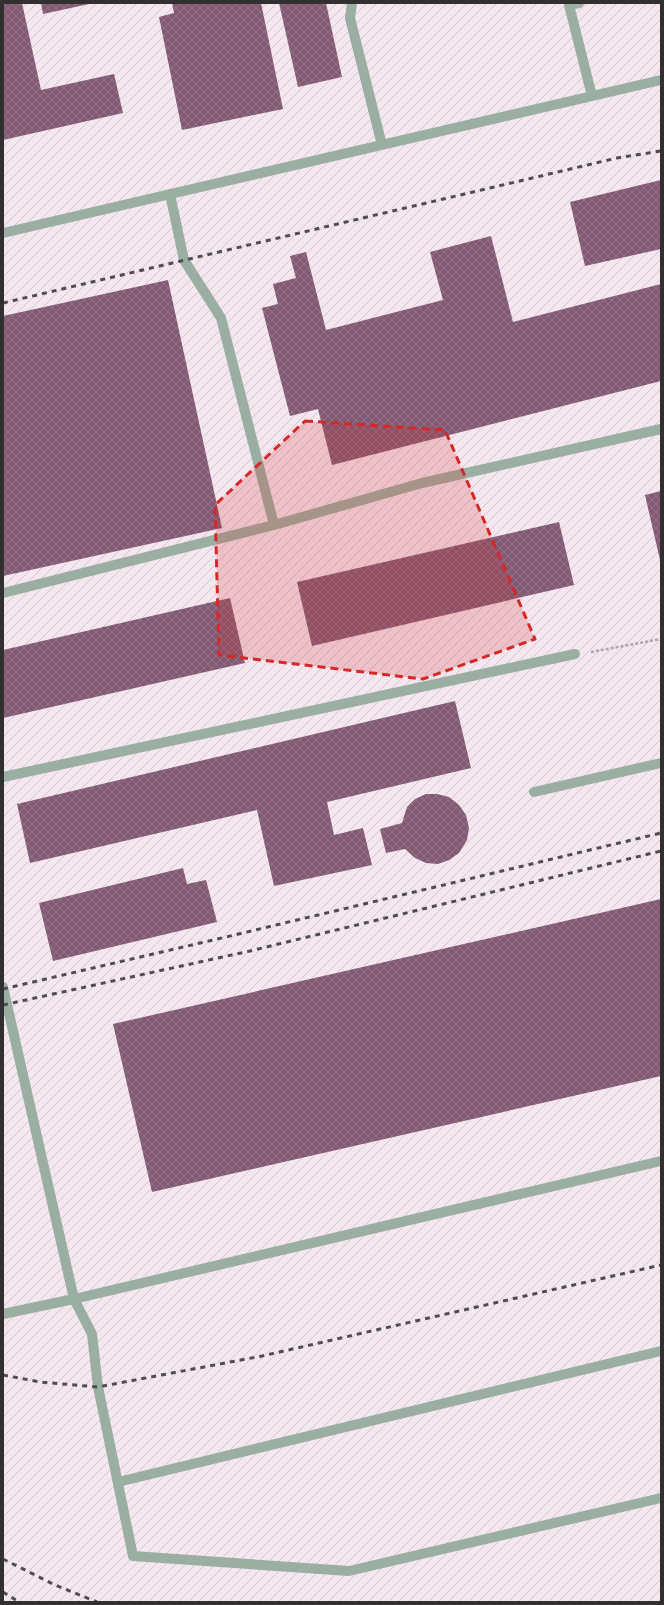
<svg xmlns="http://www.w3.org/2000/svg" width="664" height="1605" viewBox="0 0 664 1605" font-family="'Exo 2',sans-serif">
<defs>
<pattern id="industrial-furrows" width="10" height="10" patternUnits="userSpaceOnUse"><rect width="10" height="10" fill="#f4e7ef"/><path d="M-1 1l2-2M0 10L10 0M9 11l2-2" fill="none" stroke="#d2c6cd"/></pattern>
<pattern id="building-cross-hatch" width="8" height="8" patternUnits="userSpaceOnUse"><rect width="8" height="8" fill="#835973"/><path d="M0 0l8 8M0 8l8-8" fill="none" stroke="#927386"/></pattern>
</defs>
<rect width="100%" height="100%" fill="#fbf6f9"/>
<path fill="url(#industrial-furrows)" d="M3 3H661V1602H3Z"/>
<path fill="url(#building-cross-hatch)" d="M3 3H22L41 90 114 74 123 113 3 140Z
M41 3H89V4L43 14Z
M172 3H261L283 109 182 130 159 17 174 13Z
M279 3H326L342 77 298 87Z
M661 180V249L585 266 570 202Z
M491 236 513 322 661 284V381L332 465 318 409 290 416 262 308 278 304 273 284 296 278 290 256 306 252 326 330 443 300 430 252Z
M168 280 222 528 3 576V316Z
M661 491V560H660L645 495Z
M559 522 574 585 312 646 297 582Z
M230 598 245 663 3 718V650Z
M455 701 471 768 327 802 334 835 363 828 372 865 274 886 257 810 30 863 17 804Z
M426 794H437L449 797 459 805 466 815 469 828 467 840 459 853 449 860 438 864 426 863 415 858 405 849 386 853 380 829 402 823 407 807 415 799Z
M183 868 187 884 206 880 217 922 53 961 39 903Z
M661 899V1076L152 1192 113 1024Z"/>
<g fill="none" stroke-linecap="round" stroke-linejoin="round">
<path stroke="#aba7a9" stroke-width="2.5" stroke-dasharray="3 2" stroke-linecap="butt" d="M591 652 661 639"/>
<path stroke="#9aafa2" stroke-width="10" d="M352 3 350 18 382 145
M579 3 569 5 592 96
M3 233 661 80
M274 525 422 483 661 429
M3 593 274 525 221 318 184 260 170 194
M3 777 575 654
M534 792 661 763
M3 987 74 1299 92 1334 98 1387 133 1556 349 1571 661 1498
M3 1314 74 1299 661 1161
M118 1482 661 1351"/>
<path stroke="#4f4d4e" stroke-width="3" stroke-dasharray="5 5" stroke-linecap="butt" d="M3 303 617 158 661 151
M3 989 226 937 661 833
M3 1005 250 951 661 851
M3 1375 40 1382 98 1387 262 1356 661 1265
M3 1559 55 1585 97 1602
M3 1592 19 1602"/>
</g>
<path fill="#d62828" fill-opacity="0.2" stroke="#d62828" stroke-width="3" stroke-dasharray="8 5" stroke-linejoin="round" d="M305 421 445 430 535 639 423 679 219 655 215 505Z"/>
<rect width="664" height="1605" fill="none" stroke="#312f30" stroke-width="8"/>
</svg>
